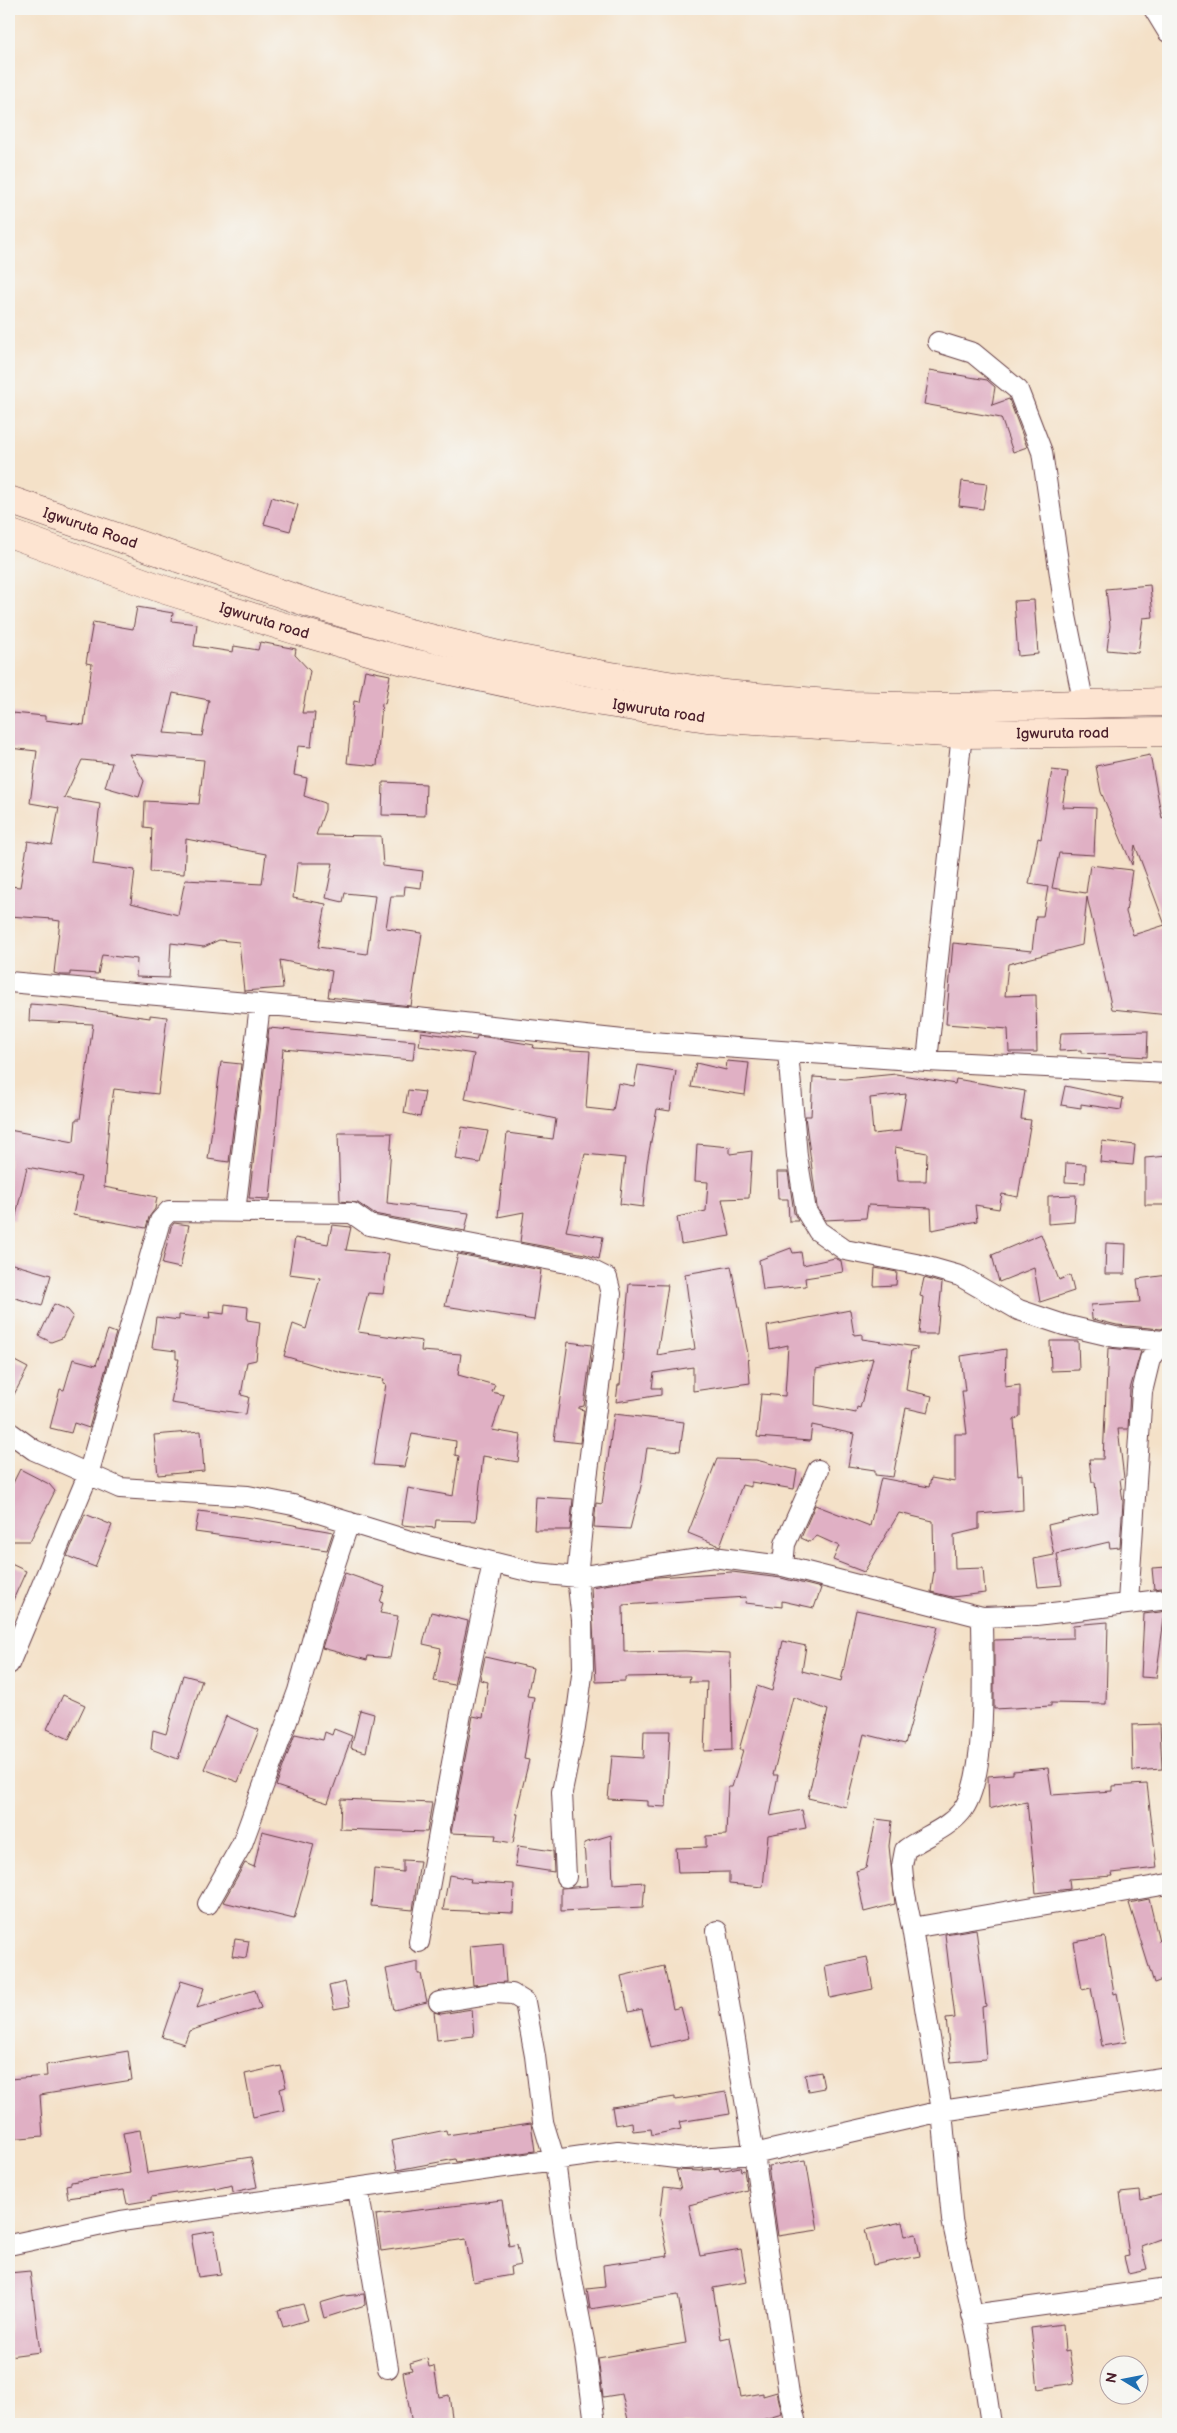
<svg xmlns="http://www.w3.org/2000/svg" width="1177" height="2433" viewBox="0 0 1177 2433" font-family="'Balsamiq Sans',sans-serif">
<rect width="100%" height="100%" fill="#f6f6f2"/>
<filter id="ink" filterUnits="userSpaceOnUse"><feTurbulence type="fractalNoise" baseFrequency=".02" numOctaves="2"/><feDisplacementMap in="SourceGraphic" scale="10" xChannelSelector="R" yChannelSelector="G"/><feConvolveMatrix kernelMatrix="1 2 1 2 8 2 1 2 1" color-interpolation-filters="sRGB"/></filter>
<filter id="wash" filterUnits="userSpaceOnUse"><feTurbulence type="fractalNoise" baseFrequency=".0096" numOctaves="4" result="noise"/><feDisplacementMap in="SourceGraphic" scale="20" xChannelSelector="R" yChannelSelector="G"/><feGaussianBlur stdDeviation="1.12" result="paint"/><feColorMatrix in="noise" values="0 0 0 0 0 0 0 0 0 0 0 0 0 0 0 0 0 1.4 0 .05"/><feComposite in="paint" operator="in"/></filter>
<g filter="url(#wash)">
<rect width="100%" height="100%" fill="#f4e1c8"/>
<g id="blocks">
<path fill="#e0b0c4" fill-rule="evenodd" d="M930 370 987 380 995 387 992 405 1009 399 1027 447 1013 452 1001 418 924 404Z
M962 481 987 484 983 509 959 506Z
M272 497 298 505 290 531 264 524Z
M1150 585 1153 617 1143 618 1138 653 1107 650 1110 626 1106 589Z
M1034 600 1038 654 1018 656 1014 601Z
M137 607 173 613 172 621 197 624 194 646 233 652 234 646 258 650 260 642 296 649 295 655 310 671 302 713H315L311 747 298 746 294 775 307 778 304 796 325 803V810L316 835 381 836 383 866 423 871 421 888 405 886 404 896H391L386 928 422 933 411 1006 328 997 332 971 280 960 283 988 244 991 239 942 219 940 204 947 171 943 169 978 136 977 137 959 102 955 98 974 70 972V975H61L54 973 60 921 53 920V919L9 916V886L20 887 28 841 52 845 59 808 30 803 37 751 9 748 12 713 45 716V720L84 725 92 664 86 663 93 622 133 629ZM173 693 209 700 202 736 164 733ZM129 754 204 760 199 804 145 801 144 827 152 828 150 872 184 874 186 839 266 854 262 884 185 880 178 915 131 903 135 870 93 864 100 804 64 798 82 760 112 763 105 787 139 797 144 781ZM297 863H333L326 898 343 902 345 893 375 896 367 954 318 947 326 904 293 898Z
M365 670 390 675 385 704 382 703 377 766 347 763 354 701 359 702Z
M1150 755 1162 818 1168 815V1015L1112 1009 1087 897 1082 945 1008 964 1005 996 1036 995 1037 1052H1009L1008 1029 946 1024 953 943 1032 951 1036 916H1043L1048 887 1029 884 1038 838 1041 839 1052 770 1068 772 1062 807 1096 808 1094 855 1059 853 1052 888 1086 893 1090 865 1132 870 1126 912 1133 935 1165 925 1135 845 1132 865 1101 792 1096 766Z
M383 782 426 784 425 816 382 815Z
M30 1004 69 1007 150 1018V1015L167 1017 158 1094 114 1089 109 1122 104 1187 157 1197 155 1209 149 1217 146 1228 73 1215 81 1177 27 1167 15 1220 9 1219V1130L74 1142 76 1119H80L93 1024 29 1021Z
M269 1028 415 1041 413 1060 283 1049 270 1199 249 1198Z
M1148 1031 1147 1057 1081 1053V1050L1059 1051 1061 1033Z
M421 1032 476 1040 477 1036 486 1037 534 1045 533 1048 590 1051 586 1108 613 1111 618 1083 634 1086 638 1065 676 1071 670 1111 657 1109 647 1163 643 1207 620 1204 625 1158 585 1154 566 1231 603 1237 599 1259 585 1254 520 1242 524 1212 498 1217 507 1133 553 1139 556 1119 465 1099 474 1054 419 1046Z
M727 1061 749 1063 745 1095 691 1087 696 1063 726 1070Z
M221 1062 241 1064 229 1162 208 1159Z
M896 1074 955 1084 956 1079 1025 1091 1021 1119 1031 1120 1018 1197 1002 1194 999 1209 975 1205 977 1221 932 1230 931 1208 868 1205 866 1218 825 1220 817 1207 805 1116H811L813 1077 845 1079ZM906 1094 900 1131 873 1134 870 1098ZM895 1147 927 1153 926 1181H898Z
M1065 1086 1123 1098 1121 1110 1081 1104V1108L1061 1105Z
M408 1090 425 1092 420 1117 404 1113Z
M462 1127 488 1131 480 1163 456 1159Z
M338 1133H392L387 1203 469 1213 465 1231 374 1214 358 1203 340 1201Z
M1102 1141 1135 1145 1133 1165 1100 1162Z
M697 1144 730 1147V1154L752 1151 749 1198 722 1199 730 1236 681 1244 677 1217 706 1211 708 1182 695 1181Z
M1168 1156V1205H1145V1158Z
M1066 1163 1086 1164 1085 1183 1065 1182Z
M777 1172H788L794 1213 798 1221H789L788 1199H778Z
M1076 1195 1074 1222 1048 1224V1196Z
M174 1223 189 1225 180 1268 162 1264 171 1227Z
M332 1225 351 1227 346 1250 389 1254 383 1294 368 1293 358 1332 422 1341 421 1351 461 1354 458 1375 495 1385 492 1392 504 1395 492 1430 521 1435 518 1462 483 1456 476 1521 436 1520 435 1528 402 1525 408 1488 453 1496 459 1456 455 1455 456 1441 412 1434 404 1467 373 1465 386 1384 383 1383 384 1379 342 1373 284 1356 293 1324 306 1329 320 1278 289 1274 295 1238 328 1244Z
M1041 1234 1059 1280 1070 1275 1074 1291 1040 1302 1034 1268 999 1282 992 1255Z
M1106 1243 1126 1244 1125 1274H1105Z
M791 1248 793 1253 801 1252 803 1265 835 1258 841 1261 843 1272 805 1278 806 1286 763 1290 759 1260Z
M458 1254 541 1270 534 1320 445 1306Z
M9 1263 51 1275 42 1306 9 1296Z
M731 1266 748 1354 750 1383 693 1391V1367L654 1373 652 1388H661V1395L616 1402 618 1385H620L629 1284 668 1285 657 1355 695 1349 685 1274Z
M875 1268 897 1272 896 1285 874 1286Z
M1168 1275V1326L1161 1329 1117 1325 1092 1319 1091 1305 1140 1302 1137 1279Z
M924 1278 942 1283 937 1334H919L923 1297 920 1296Z
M54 1304 68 1310 73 1316 62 1338 51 1342 39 1336Z
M225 1304 248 1307 247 1320 260 1322 256 1360 247 1362 241 1395 249 1397 246 1414 171 1403 179 1359H176V1351L152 1348 156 1317 179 1320V1315L210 1318 209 1312 224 1314Z
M850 1310 854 1335 862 1334V1339L917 1347V1349L911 1350 906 1390 932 1396 928 1413 906 1408 893 1477 875 1475V1470L848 1466 854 1434 812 1425 810 1441 757 1437 761 1394 785 1396 788 1345 770 1349 767 1326ZM873 1358 860 1408 857 1407 856 1413 815 1405 816 1369Z
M108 1330 116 1333 89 1428 74 1423 71 1433 50 1428 60 1389 64 1390 73 1359 96 1365Z
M1050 1341H1078L1079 1370 1051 1371Z
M568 1342 592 1345 584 1406 579 1407V1409L584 1410 580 1443 554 1440Z
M1108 1348 1141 1351 1130 1389 1128 1429H1118L1124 1478 1120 1479 1123 1502 1120 1547 1110 1548 1109 1542 1057 1554 1062 1585 1038 1587 1034 1559 1054 1555 1048 1525 1098 1513 1095 1482H1092L1089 1459H1103Z
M1006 1349 1005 1387 1020 1385V1416L1014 1420 1018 1475 1022 1474 1023 1510 979 1514V1529L954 1535 955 1569 983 1568 985 1593 952 1597 931 1592 934 1570 933 1521 899 1513 864 1572 833 1560 839 1546 817 1536 810 1542 801 1538 815 1505 870 1526 881 1478 929 1487 931 1478 955 1482V1434H967L962 1391H965L961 1356Z
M9 1358 28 1368 9 1404Z
M614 1414 684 1422 680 1451 647 1448 641 1486 630 1529 594 1527 596 1503 602 1504Z
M201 1431 204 1471 158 1475 154 1435Z
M717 1459 756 1460 797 1470 794 1489 751 1482V1487L742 1485 720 1546 688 1533Z
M20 1469 49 1484 55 1491 30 1541H9V1491Z
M536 1497 573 1499 570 1530H534Z
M199 1511 260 1519 333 1532 327 1550 195 1532Z
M85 1514 112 1525 95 1567 67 1556Z
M9 1563 26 1571 9 1609Z
M1168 1567V1587L1154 1589 1152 1568Z
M732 1572 781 1578 821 1588 814 1608 782 1601V1607L745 1603 746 1597 623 1605 624 1652 685 1651 730 1653 732 1750 704 1751 707 1682H689L690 1676 625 1677V1681L596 1682 591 1587 658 1577Z
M345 1573 385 1587 380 1602 383 1603 380 1613 398 1616 390 1658 368 1656 367 1660 322 1648Z
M856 1610 938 1627 905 1744 864 1734 846 1807 808 1798 828 1710 793 1697 773 1775H778L770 1816 802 1810 806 1828 768 1835 763 1887 729 1884V1872L678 1873 676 1848 706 1847V1836L726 1835 728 1787H732L743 1750H739L757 1686 772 1691 783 1641 806 1646 802 1671 841 1681Z
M1168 1611V1619H1164L1156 1678 1141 1677 1144 1614Z
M431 1612 468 1621 454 1685 434 1681 441 1648 423 1644Z
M1108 1622 1106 1704 1051 1703V1706L994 1709V1640L1073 1638V1625Z
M485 1657 533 1668 527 1696 534 1697 524 1759 529 1760 516 1814H518L513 1843 495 1840 496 1835 451 1833 473 1716 483 1718 488 1682 480 1680Z
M183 1675 202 1680 178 1759 151 1749 153 1730 166 1734Z
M63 1695 85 1705 69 1739 47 1729Z
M360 1710 374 1714 366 1752 351 1748Z
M226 1716 259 1730 238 1782 204 1769Z
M1160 1724 1162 1769 1133 1771 1132 1725Z
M334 1729 352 1736 328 1803 276 1786 295 1734 323 1740 325 1732 332 1735Z
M644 1731H670L666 1807 648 1806V1801L608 1799 612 1756 643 1758Z
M1048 1768 1052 1795 1112 1791V1786L1147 1784 1157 1868 1112 1873 1113 1876 1069 1879 1070 1889 1036 1893 1027 1802 1016 1804V1802L989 1809 988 1776 1013 1774V1771Z
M341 1799 432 1803 427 1832 340 1829Z
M876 1819 892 1821 889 1846 895 1904 864 1912 856 1871 866 1868Z
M262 1831 314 1844 294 1919 223 1902 245 1863 254 1867Z
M611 1835 613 1884 645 1882 643 1907 561 1911V1888L587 1886 584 1843Z
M518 1846 553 1851 554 1872 515 1866Z
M403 1860 420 1861 413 1910 371 1906 374 1869 403 1872Z
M449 1875 471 1879 470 1882 514 1884 513 1913 443 1910Z
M1149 1899 1159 1941 1168 1937V1978L1154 1983 1129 1903Z
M976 1929 986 2006 982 2007 986 2059 951 2062 946 2019 955 2018 945 1934Z
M1105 1937 1114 1994 1117 1993 1126 2042 1102 2046 1091 1988 1082 1990 1074 1942Z
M235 1939 249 1941 246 1958 232 1956Z
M503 1943 506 1982 473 1985 470 1946Z
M867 1957 873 1989 830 1998 825 1966Z
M418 1962V1974H421L427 2002 394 2010 386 1969Z
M664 1966 673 2009 681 2007 689 2038 651 2047 642 2009 629 2012 621 1976Z
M181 1981 204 1988 197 2008 255 1990 261 2008 189 2031 184 2044 162 2037Z
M345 1982 350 2006 334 2009 329 1986Z
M472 2009 474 2036 437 2040 434 2012 441 2014Z
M128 2051 132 2080 40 2095 43 2136 9 2139V2079L47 2076 46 2065Z
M281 2066 286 2087 280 2089 284 2110 253 2117 245 2074Z
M821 2072 824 2088 808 2091 805 2075Z
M726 2092 730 2114 679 2122 681 2129 652 2135 651 2129 633 2131 632 2122 615 2125 612 2107 675 2097V2100Z
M531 2123 535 2151 456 2162 455 2159 397 2170 391 2141 446 2130 447 2135Z
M140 2130 147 2173 251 2157 257 2187 233 2192 232 2185 215 2189V2187L151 2197V2200L127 2204 124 2190 68 2198 66 2185 71 2184V2182L130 2173 123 2133Z
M806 2160 818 2230 778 2236 768 2166Z
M740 2167 741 2171 744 2170 747 2190 689 2205 700 2256 741 2249 747 2282 713 2288 721 2339 730 2337 741 2397 763 2393V2396L777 2392 782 2414 748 2424H629L622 2394 603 2397 598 2358 686 2343 678 2295 590 2309 587 2289 605 2287 603 2265 668 2256 660 2216 664 2187 681 2189 676 2170 700 2171 719 2168 720 2171Z
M1140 2191 1141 2200 1168 2193V2236L1141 2246 1147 2269 1128 2273 1124 2257 1129 2256 1120 2193Z
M502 2200 509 2246 517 2244 521 2265 510 2267 511 2275 473 2282 466 2239 381 2251 376 2215Z
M902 2222 905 2236 916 2234 920 2256 873 2265 865 2230Z
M214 2231 221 2274 198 2277 191 2235Z
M30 2271 40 2352 9 2356V2273Z
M364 2294 365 2305 324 2318 320 2303 344 2296Z
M303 2304 308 2320 283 2327 278 2310Z
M1063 2324 1065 2352 1069 2351 1074 2383 1038 2389 1031 2328Z
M427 2358 429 2367 434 2366 439 2397 449 2395 453 2424H412L403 2372 412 2370 410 2363Z"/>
</g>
</g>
<g filter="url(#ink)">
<use href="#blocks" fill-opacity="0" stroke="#643c43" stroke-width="1"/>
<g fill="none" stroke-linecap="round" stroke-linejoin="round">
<defs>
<path id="street" d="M1154 9 1168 32
M938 342 973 353 1018 390 1042 452 1066 616 1084 705
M9 982 417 1018 623 1040 927 1061 1168 1073
M788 1052 797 1156 806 1211 818 1231 845 1250 921 1265 960 1276 1019 1310 1064 1325 1115 1337 1165 1341
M927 1061 962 734
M235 1212 260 1005
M9 1432 34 1450 120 1488 248 1496 293 1505 423 1545 536 1573 577 1577 713 1557 783 1566 982 1617 1036 1615 1168 1599
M783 1566 785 1544 818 1470
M1128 1602 1142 1392 1150 1359 1168 1338
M982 1617C982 1661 989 1779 961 1812 947 1829 923 1837 905 1850L902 1866 904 1889 912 1928 942 2111 952 2220 979 2345 991 2424
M9 1664 88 1475 160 1221 169 1211 352 1213 369 1225 583 1266 607 1278 611 1294 586 1486 577 1577 582 1620 583 1668 575 1728 562 1792 566 1877
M208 1904 242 1844 298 1691 326 1591 349 1522
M912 1928 1168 1884
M717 1931 754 2154 789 2394 796 2424
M419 1942 466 1687 493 1563
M439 2002 495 1993 512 1994 525 2002 535 2056 543 2122 555 2161 568 2258 585 2346 595 2424
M358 2189 388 2368
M9 2245 121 2221 618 2151 684 2159 754 2154 942 2111 1168 2077
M972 2315 1168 2288"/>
<g id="secondary">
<path id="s1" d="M9 500 306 602 402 631 499 655 599 674 725 694 850 705 954 707 1168 702"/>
<path id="s2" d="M9 533 162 589 298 631 404 661 581 699 707 718 962 734 1168 732"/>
</g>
</defs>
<use href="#street" stroke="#643c43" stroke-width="22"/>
<use href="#secondary" stroke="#643c43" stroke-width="29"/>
<use href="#street" stroke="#fff" stroke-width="20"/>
<use href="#secondary" stroke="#fde4d1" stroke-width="28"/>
</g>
</g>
<g text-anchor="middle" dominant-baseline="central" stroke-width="4" stroke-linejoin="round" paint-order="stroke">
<g font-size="15" fill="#4a1f2b" stroke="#f6f6f2">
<text stroke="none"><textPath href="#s1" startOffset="86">Igwuruta Road</textPath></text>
<text stroke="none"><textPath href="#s2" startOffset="270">Igwuruta road</textPath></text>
<text stroke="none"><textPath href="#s2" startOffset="675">Igwuruta road</textPath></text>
<text stroke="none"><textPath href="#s2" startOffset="1080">Igwuruta road</textPath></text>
</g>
</g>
<rect width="1177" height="2433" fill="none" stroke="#f6f6f2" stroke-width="30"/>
<g transform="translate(1124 2380) rotate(280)"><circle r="24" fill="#f6f6f2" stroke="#b1a0a2"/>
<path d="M0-4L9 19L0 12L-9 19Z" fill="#1f6fb2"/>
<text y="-8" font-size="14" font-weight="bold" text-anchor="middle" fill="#4a1f2b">N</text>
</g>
</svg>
